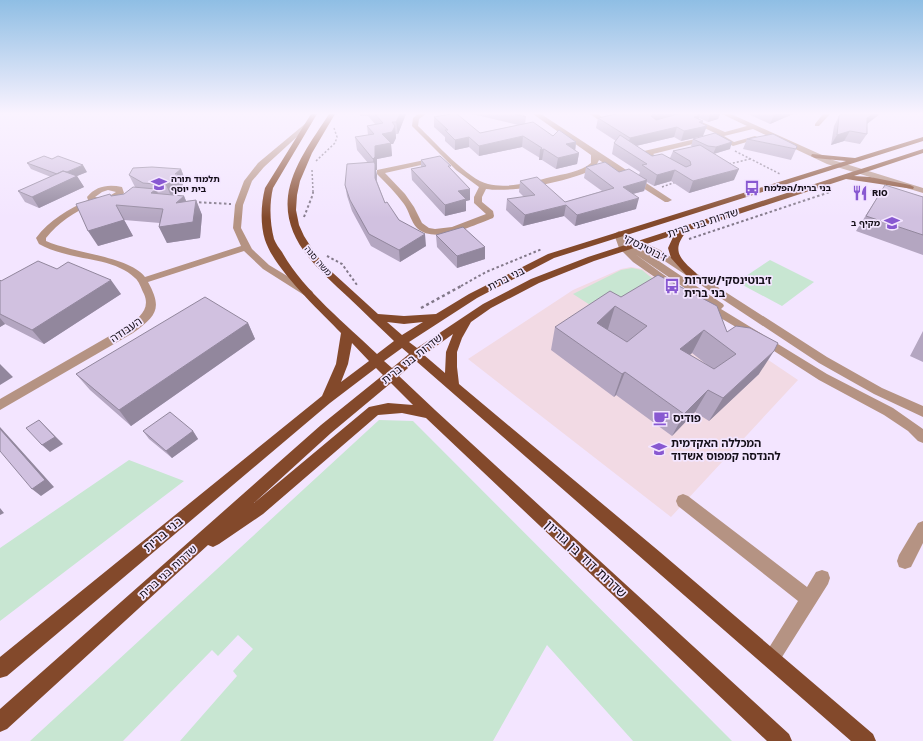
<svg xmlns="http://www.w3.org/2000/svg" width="923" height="741" viewBox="0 0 923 741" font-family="'Work Sans','Noto Sans Hebrew',sans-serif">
<rect width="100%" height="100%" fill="#f3e5ff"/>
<path fill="#f2dae4" d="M631 267 643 269 706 318 798 380 671 517 468 359 573 290 621 269Z"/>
<path fill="#c8e6d2" d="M770 260 814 282 782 306 737 282Z
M632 268 642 270 653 279 601 312 573 294 621 270Z
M379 420 413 421 732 741H633L547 645 493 741H180L237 676 233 671 253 649 238 635 218 656 212 650 123 741H30Z
M129 460 184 481 0 621V548Z"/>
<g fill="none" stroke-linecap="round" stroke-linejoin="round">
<path stroke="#827889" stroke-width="1.5" stroke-dasharray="2 2" stroke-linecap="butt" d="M735 151 780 174
M316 161 335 143 337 137 334 128
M729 164 750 159
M312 170 313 191
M662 187 676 182
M871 190 873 191"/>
<path stroke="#827889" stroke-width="2" stroke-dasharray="2.5 2.5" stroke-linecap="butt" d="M871 190 882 194
M194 202 231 204
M304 217 313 194V190
M689 239 830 192
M327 256 342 264 357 285
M461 286 486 272 542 249"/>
<path stroke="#827889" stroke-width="2.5" stroke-dasharray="3 3" stroke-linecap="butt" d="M421 308 463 285"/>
<path fill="#b59383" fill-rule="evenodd" d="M418 114H426L419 119 418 126C434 141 468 180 488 184 508 189 531 182 551 177 563 174 581 172 591 163V155L533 114H541L672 200 668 202H665L599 160 595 168 590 171C564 182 513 193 486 189L482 197V202L493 211 494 216 493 218C474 225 435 245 417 228 411 222 409 211 404 204 396 193 386 183 377 174V170L439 157V161L385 173 405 194 414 207 422 223 429 228 435 229 452 227 486 214 474 203V197L479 187 456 170 412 126 413 118Z
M590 114H598L605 120 600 121Z
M722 114H731L833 160 923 188V193L827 164 753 129 724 136 734 142 755 136 757 137V139L733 146 717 138 653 154 663 161 659 163 643 153 644 151 717 134 686 119V117H690L725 132 747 126Z
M823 114H830L819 126H815V124Z
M306 123 311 124 264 167 252 181 243 205 241 228 252 249 269 265 312 291 313 293 312 295H304L263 269 244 251 148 282C163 309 156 316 133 333L0 410V399L125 327C138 319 151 310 144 294 141 288 139 281 135 278 117 260 84 260 62 253 54 251 46 248 39 244L36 238C49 220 69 209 88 200L87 197C96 186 108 184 122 187L124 193C119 200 111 203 102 203 99 203 96 202 93 204 75 211 58 223 46 238V241C72 253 129 256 145 277L241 246 233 228 235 205 244 181 258 163ZM108 190 116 192 106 198 95 197 102 192Z
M619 231 660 250 827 357 882 388 923 406V417L874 394 819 363 654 254 635 245 723 304 724 306 721 309 827 374 893 408 923 429V443L918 441 908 431 884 415 819 380 746 333 702 307 701 305 705 302 635 254 678 285 673 288 669 287 633 262 619 248 614 234ZM626 241 632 244H627Z
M683 494 688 496 807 587 816 572 822 570 828 572 830 578 828 584 777 665 771 668 765 665 762 659 798 601 678 506 676 501 678 496Z
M923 521V543L911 567 905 569 899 567 897 561 899 555 918 523Z"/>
<path fill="#83492b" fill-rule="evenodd" d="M311 114H317L273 188C269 205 270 223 274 239 276 244 279 248 282 252 303 290 346 324 377 354L394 341C379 327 364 312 348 297 319 270 283 240 288 196 292 166 313 139 329 114H335L312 153 300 181 297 195 296 210 299 225 304 236 316 255 333 273 378 314 404 316 436 314 469 294 548 254 846 161 815 158 811 156 812 154 855 158 923 137V141L554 258 477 298 409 342 417 348 483 304 531 279 588 257 923 149V153L854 176 870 177 910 185 914 187 913 189 846 179 687 231C671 250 679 258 696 273L697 275 696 277H688L671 258 668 248 674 235 594 261 539 283 491 308 471 322 462 338 457 352V367L459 384 660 552 873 734 876 741H851L416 361 399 376 435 410 789 734 792 741H767L426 418 402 413 378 415 263 514 219 544 213 547 208 545 7 729 0 732V709L321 425 383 375 376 368 330 403 7 676 0 678V657L322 396 336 364 341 333C319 310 275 270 265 240 260 224 261 204 265 188ZM387 322 404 324 423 322 402 335ZM453 334 446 352 445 373 424 355ZM352 343 369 361 341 382 348 364ZM402 348 409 354 392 368 384 361ZM391 383 413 405 388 403 369 407 254 503 331 433Z"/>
</g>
<path fill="#b4a6c1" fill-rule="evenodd" d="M360 114H406L398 134H396V138L393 144H391L392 156 377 159V170H376L377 181 385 203 399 220 426 246 400 262 371 246 352 211 347 196 345 185 368 163 357 150 355 137 368 135 367 126 375 124 368 116H360Z
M472 114H522L526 117 525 124 553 136 576 142 575 151 579 153 577 164 556 169 542 160H539L540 158 522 147 479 156 469 147 455 150 445 141V137L434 127V117L480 133 518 125Z
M616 114H720L718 119 708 122 699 118V119L703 121V136L681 141 674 137 636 146 652 156 670 158 673 151 693 147 691 146 693 139 730 149 714 154 734 180 689 193 671 181 654 186 647 182 644 191 633 194 636 209 575 226 564 216 523 226 506 210 507 199 524 197 519 192 520 181 565 202 602 191 584 178 586 167 639 175 640 172 612 154 614 143 616 141 596 128 598 118Z
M748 114H793L770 124Z
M880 114 867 124V134L860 144 844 141 831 145 834 126 839 116Z
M747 139 796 149 791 160 743 149Z
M421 160 451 169 470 189V200L466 201V211L445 216 412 180 411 169 421 167Z
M27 163 87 172 77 176 84 187 39 208 25 202 18 191 51 177 31 169Z
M181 169 185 180 182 183 183 185 173 195 184 196 186 201 196 200 202 215 200 238 167 243 159 227 160 223 124 220 133 236 98 246 111 196 124 194 137 187H135L129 175Z
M885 185 923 197V255L856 231Z
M436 235 485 247V259L457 268 437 247Z
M57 269 121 294 44 344 5 324 0 327V280L1 281Z
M621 297 727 332 759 374 709 421 695 412 672 436 616 395 614 397 551 350 555 327ZM692 353 711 368 690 355Z
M248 323 255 339 131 426 90 390 76 374Z
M923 331V362L910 356Z
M143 431H193L198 439 172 458 149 439Z"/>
<path fill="#92879d" d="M400 114H406L398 134 396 122Z
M653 114H686L651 124V116Z
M710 114H720L718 119 708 122Z
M775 114H793L770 124 774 115Z
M873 114H880L861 128 867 118Z
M700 115 696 125 694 117Z
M703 121 701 127 707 126 703 136 681 141 684 131 699 122Z
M395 126 396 138 393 144H391L392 156 377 159V170H376L377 175 376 189 373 159 375 146 382 134Z
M677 127 674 137 627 148 630 138Z
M850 131 844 141 831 145 837 135Z
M523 136 522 147 479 156V146Z
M469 137V147L455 150V140Z
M576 142 575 152 566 144Z
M732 142 730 149 713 154 716 147Z
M544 149 542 160H539L540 150Z
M579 153 577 164 556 169 558 158Z
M83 165 87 172 77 176 84 187 39 208 32 197 61 175Z
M181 169 185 180 182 183 183 185 171 196 166 185 175 174Z
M739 169 734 180 689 193 693 181Z
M675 170 671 181 654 186 657 175Z
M647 180 644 191 620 197 623 187Z
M156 189 163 204 151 193Z
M470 189V200L466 201V211L445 216V205L458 191Z
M184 196 190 211 176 203Z
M639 198 636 209 575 226 577 215Z
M196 200 202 215 200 238 167 243 159 227Z
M116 205 133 236 98 246 88 231Z
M566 205 564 216 523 226 525 215Z
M425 234 426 246 400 262 399 250Z
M485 247V259L457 268V256Z
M111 280 121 294 44 344 32 330Z
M615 306 608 329 591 346 597 323Z
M0 318 5 324 0 327Z
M248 323 255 339 131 426 119 410Z
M704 330 692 353 669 371 680 349Z
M774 351 759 374 709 421 723 398Z
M0 364 13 377 0 385Z
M625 372 616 395 614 397 622 374Z
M708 390 695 412 672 436 684 414Z
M39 420 63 444 50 452 42 445Z
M0 427 54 487 41 496 32 489 0 429Z
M193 431 198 439 172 458 166 451Z
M0 508 4 513 0 515Z"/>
<path fill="#d1c1e0" stroke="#92879d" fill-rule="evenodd" d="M375 114H400L396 122H392L395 126 392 132 382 134 391 143 375 146V157L373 159 355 137 374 134 367 126 383 123Z
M451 114H457L480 133 533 122 553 136 559 130 576 142 566 144 579 153 558 158 544 149 540 150 542 148 523 136 479 146 469 137 455 140 445 130H448L434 117Z
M514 114H522L526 117Z
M616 114H653L651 116 656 120 678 114H697L700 115 694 117 703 121 699 122 707 126 684 131 677 127 630 138 598 118Z
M842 114H873L867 118V134L850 131 837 135 839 116Z
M715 133 732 142 716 147 708 146 693 139Z
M773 134 797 146 796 149 747 139Z
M620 135 652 156 662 154 686 167 691 165 690 161 673 151 700 145 739 169 693 181 675 170 657 175 642 165 647 164 614 143Z
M44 156 52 159 58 156 83 165 67 172 63 171 57 174 27 163Z
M440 156 451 166H448L470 189 458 191 466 199 445 205 411 169 426 166 421 160Z
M374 162 375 164V178L385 203 387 202 399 220 425 234 399 250 369 234 350 200 345 185 347 164Z
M605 162 619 172 629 169 647 180 623 187 639 198 577 215 566 205 525 215 507 199 535 195 520 181 537 177 565 202 614 188 586 167Z
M152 167 181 169 175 174H178L166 185 143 183 129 175 133 168Z
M63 171 77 176 32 197 18 191Z
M885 185 923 197V235L866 216Z
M133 187 156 189 151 193 184 196 176 203 196 200 193 222 159 227 163 209 116 205 124 220 88 231 76 204 110 194 111 196 124 194Z
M463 227 485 247 457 256 436 235Z
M38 261 57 269 68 262 111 280 32 330 0 314V280L1 281Z
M658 275 717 306 727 332 736 326 750 328 778 343 774 351 723 398 708 390 684 414 625 372 622 374 555 327 610 291 621 297ZM615 306 647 326 627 342 597 323ZM704 330 736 354 714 369 680 349Z
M205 297 248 323 119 410 76 374Z
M170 412 193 431 166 451 143 431Z
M39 420 55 437 42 445 26 428Z
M0 429 45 480 32 489 0 451Z"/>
<linearGradient id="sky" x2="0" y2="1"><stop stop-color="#8fbee4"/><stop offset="0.52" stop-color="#faf3ff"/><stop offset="1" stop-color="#faf3ff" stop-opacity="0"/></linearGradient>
<rect width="923" height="218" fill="url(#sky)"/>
<defs>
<symbol id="school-bare" viewBox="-9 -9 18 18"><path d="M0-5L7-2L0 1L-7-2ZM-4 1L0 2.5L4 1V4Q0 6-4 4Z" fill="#8858d1" stroke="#f3e5ff" stroke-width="2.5" paint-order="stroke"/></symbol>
<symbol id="bus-bare" viewBox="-9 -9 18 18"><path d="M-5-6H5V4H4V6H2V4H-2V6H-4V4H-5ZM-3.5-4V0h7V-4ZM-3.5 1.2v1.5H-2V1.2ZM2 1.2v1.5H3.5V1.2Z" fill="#8858d1" stroke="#f3e5ff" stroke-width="2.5" paint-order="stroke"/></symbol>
<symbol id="restaurant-bare" viewBox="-9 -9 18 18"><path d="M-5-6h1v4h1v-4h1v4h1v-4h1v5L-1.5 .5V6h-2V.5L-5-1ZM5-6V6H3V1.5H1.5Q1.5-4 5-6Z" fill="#8858d1" stroke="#f3e5ff" stroke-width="2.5" paint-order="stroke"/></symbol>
<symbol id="cafe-bare" viewBox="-9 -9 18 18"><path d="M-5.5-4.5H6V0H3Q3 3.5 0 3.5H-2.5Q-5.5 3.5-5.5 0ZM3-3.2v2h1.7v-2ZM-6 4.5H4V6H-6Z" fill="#8858d1" stroke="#f3e5ff" stroke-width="2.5" paint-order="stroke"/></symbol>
<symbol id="university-bare" viewBox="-9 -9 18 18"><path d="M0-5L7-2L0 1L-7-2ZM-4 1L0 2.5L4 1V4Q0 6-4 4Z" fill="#8858d1" stroke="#f3e5ff" stroke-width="2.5" paint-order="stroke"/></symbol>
</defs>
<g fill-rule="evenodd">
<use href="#school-bare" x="148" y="173" width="22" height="22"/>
<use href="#bus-bare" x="741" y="177" width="22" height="22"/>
<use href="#restaurant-bare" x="849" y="182" width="22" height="22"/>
<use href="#school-bare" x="881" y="212" width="22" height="22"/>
<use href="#bus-bare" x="661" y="275" width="22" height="22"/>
<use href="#cafe-bare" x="650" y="407" width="22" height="22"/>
<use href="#university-bare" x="648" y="438" width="22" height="22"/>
</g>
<g text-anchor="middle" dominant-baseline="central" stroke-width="3.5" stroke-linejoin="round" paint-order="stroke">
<g font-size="9" font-weight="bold" fill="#140e18" stroke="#f3e5ff" text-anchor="start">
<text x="171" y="179">תלמוד תורה<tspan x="171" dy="10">בית יוסף</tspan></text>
<text x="764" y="188">בני ברית/הפלמח</text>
<text x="872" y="193">RIO</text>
<text x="880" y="223" text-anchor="end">מקיף ב</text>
</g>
<g font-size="9" fill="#140e18" stroke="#f3e5ff">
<text transform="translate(318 261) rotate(49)">משה סנה</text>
</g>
<g font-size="11" fill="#140e18" stroke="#f3e5ff">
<text transform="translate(703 223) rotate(-18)">שדרות בני ברית</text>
<text transform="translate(645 248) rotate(27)">ז'בוטינסקי</text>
<text transform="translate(506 279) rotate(-27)">בני ברית</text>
<text transform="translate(126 330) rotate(-34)">העבודה</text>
<text transform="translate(412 359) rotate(-38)">שדרות בני ברית</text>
<text transform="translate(168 572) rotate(-42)">שדרות בני ברית</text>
</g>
<g font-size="11" font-weight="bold" fill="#140e18" stroke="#f3e5ff" text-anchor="start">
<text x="684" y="280">ז׳בוטינסקי/שדרות<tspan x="684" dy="13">בני ברית</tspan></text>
<text x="673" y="418">פודיס</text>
<text x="671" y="443">המכללה האקדמית<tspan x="671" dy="13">להנדסה קמפוס אשדוד</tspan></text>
</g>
<g font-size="13" fill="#140e18" stroke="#f3e5ff">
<text transform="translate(163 534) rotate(-40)">בני ברית</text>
<text transform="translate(586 559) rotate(43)">שדרות דוד בן גוריון</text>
</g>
</g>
</svg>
